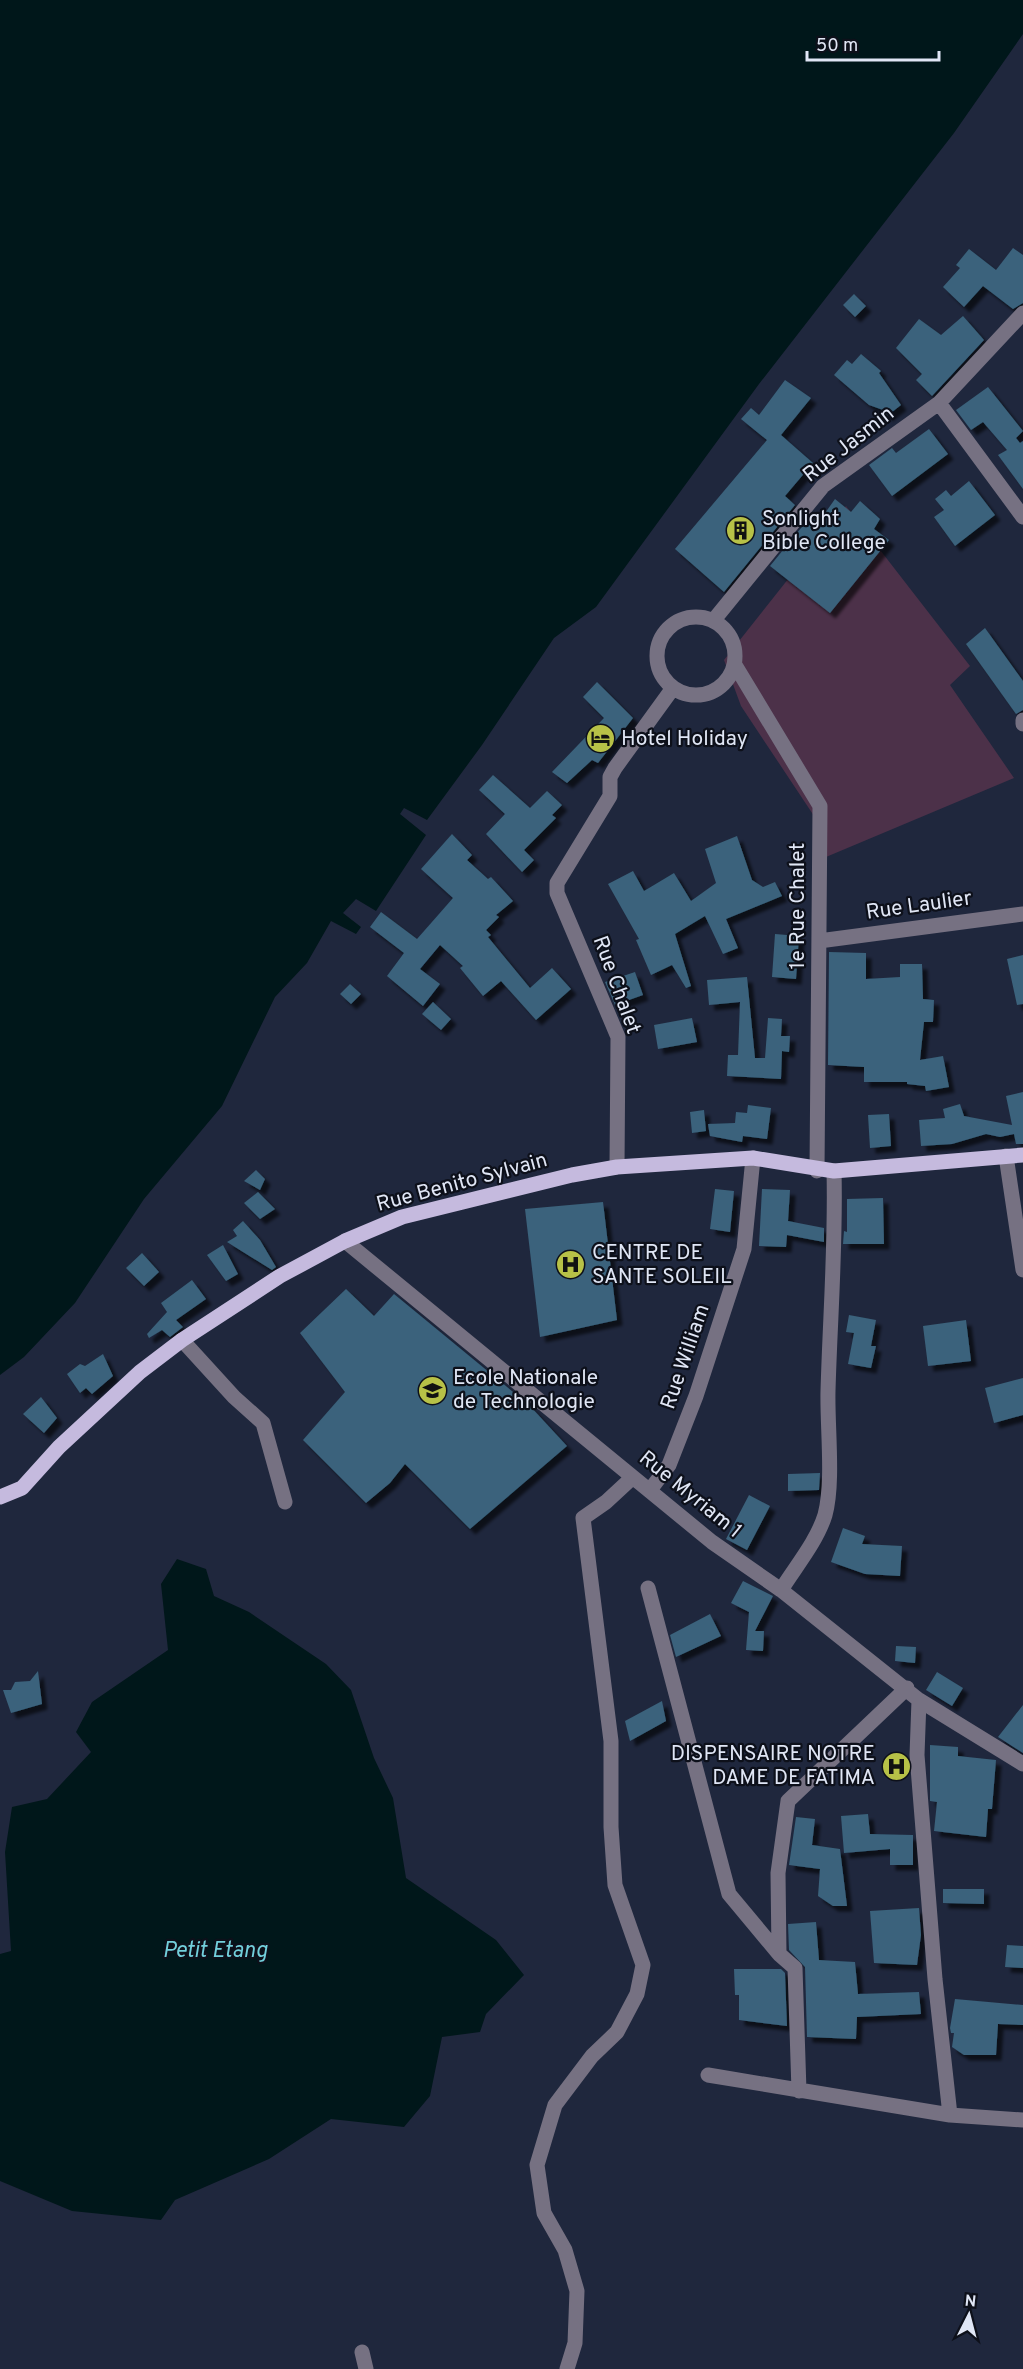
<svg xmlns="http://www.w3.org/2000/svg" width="1023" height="2369" viewBox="0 0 1023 2369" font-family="Overpass,sans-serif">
<defs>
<filter id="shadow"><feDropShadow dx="5.5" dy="5.5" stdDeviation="1.5" flood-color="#0009"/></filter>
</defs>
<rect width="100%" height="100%" fill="#1f273d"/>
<path fill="#4c3149" d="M846 506 970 666 950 685 1014 778 826 857 822 828 741 706 724 660Z"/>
<path fill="#00171a" d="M0 0H1023V34L954 133 759 384 596 607 554 638 482 745 427 820 404 808 400 814 426 835 376 911 356 899 343 913 361 927 356 934 331 921 307 963 275 997 222 1106 144 1199 75 1303 24 1357 0 1375Z
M177 1559 206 1569 214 1596 249 1612 326 1664 351 1690 374 1758 393 1798 406 1878 496 1940 524 1975 486 2014 480 2032 442 2037 430 2096 404 2127 331 2119 269 2159 175 2200 161 2220 72 2211 0 2181V1954L11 1951 5 1852 12 1807 47 1799 91 1752 76 1732 92 1702 168 1650 161 1584Z"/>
<path fill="#3a627b" filter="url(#shadow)" d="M1013 248 1023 255V303L1013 309 983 286 964 307 943 287 960 268 956 265 969 249 996 270Z
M854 294 866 306 855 317 843 305Z
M963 316 984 340 932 396 916 380 922 374 896 348 919 319 941 335Z
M861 354 881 371 879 373 901 405 887 416 883 410 869 405 834 375 847 360 852 364Z
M785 380 811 398 781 435 813 463 785 496 795 505 724 592 675 549 767 440 741 419 751 408 759 415Z
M988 387 1023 431 1016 438 1020 443 1023 441V489L998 455 1007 450 983 422 971 430 956 410Z
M929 429 948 454 892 496 869 465 892 448 896 453Z
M969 481 995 515 955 546 934 517 944 510 935 499 946 490 951 496Z
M835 499 851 512 860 501 880 519 874 529 889 540 830 613 770 566 810 517 818 523Z
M985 628 1023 681V710L1016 714 966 644Z
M597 682 633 718 598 763 592 760 567 783 552 772 604 718 583 697Z
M493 775 530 808 547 791 562 805 552 815 556 818 524 850 534 860 522 872 486 834 505 814 479 790Z
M452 834 472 855 467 860 488 879 491 877 513 901 496 915 499 917 486 930 491 935 488 937 530 988 552 968 571 989 536 1020 501 981 483 996 460 968 463 966 440 945 420 969 440 984 423 1006 387 976 404 953 370 927 381 912 417 939 439 914 453 898 421 869Z
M737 836 752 880 763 887 775 882 782 896 726 919 738 948 723 954 705 916 675 934 691 986 686 988 672 965 651 975 636 940 639 939 608 884 633 871 644 891 674 873 691 901 716 883 705 849Z
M775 934 799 936 796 979 772 977Z
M829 952 866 953V979L900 977V964H922L923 999 934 1000 933 1022H924L920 1060 943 1056 949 1087 926 1091 925 1086 907 1084V1082H864V1067L828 1065Z
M1023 955V1004L1017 1005 1007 959Z
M635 972 643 995 615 1005 605 982Z
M747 977 755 1058H765L768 1018 782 1019 781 1036H790L789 1052 782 1051 781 1079 727 1076 728 1055H738L740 1002 709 1005 707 980Z
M350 984 361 994 351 1004 340 994Z
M433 1002 451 1019 441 1030 422 1014Z
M692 1018 697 1042 658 1049 654 1025Z
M1023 1092V1144H1016L1014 1134 1000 1137 986 1134 952 1144 921 1146 919 1120 945 1118 943 1109 960 1104 964 1116 1012 1125 1006 1096Z
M748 1105 771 1108 767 1139 743 1136 742 1142 710 1136 708 1124 735 1123 736 1112 747 1113Z
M704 1110 706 1131 692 1133 690 1112Z
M889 1114 891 1146 870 1148 868 1115Z
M256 1170 265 1179 260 1190 244 1181Z
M715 1189 734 1191 730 1232 710 1229Z
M762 1189 790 1190 788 1221 824 1228V1242L787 1235 786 1247 759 1246Z
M258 1192 275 1209 260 1219 244 1203Z
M883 1198 884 1244H843L844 1231 847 1232V1199Z
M603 1202 617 1320 540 1337 525 1209Z
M243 1221 260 1240 276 1267 272 1270 227 1242 237 1236 233 1230Z
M223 1245 238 1274 226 1281 207 1255Z
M142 1253 159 1272 144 1286 126 1268Z
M192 1280 206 1299 176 1320 183 1327 170 1337 162 1330 149 1338 147 1334 167 1312 161 1303Z
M346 1289 374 1316 394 1294 530 1406 567 1446 470 1529 405 1464 390 1483 366 1503 303 1440 345 1392 300 1333Z
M849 1315 876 1320 871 1346H876L871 1368 848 1364 854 1333 846 1332Z
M966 1320 971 1361 928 1366 923 1326Z
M103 1354 113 1376 92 1394 86 1388 80 1393 67 1374 80 1364 85 1366Z
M1023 1378V1415L994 1423 985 1388Z
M41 1397 57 1418 44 1433 23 1414Z
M820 1473 819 1490 788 1491V1474Z
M749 1495 770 1506 747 1550 726 1539Z
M843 1528 865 1536 862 1544 902 1546 900 1576 865 1574 831 1562Z
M743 1581 773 1596 755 1631H764L763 1651 746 1650 749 1612 731 1603Z
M710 1614 721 1636 676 1657 670 1635Z
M896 1646 916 1647 915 1663 895 1661Z
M38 1671 42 1704 11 1713 3 1690H11L15 1682 30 1681Z
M937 1672 963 1688 952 1706 926 1690Z
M662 1701 666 1721 630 1741 625 1721Z
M1023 1705V1753L998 1737Z
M930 1745 958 1747V1756L996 1760 992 1809H988L986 1837 934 1831 937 1802 930 1801Z
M868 1814 870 1834 913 1835V1865H890V1849L844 1853 841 1816Z
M796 1817 815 1819 812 1845 840 1849 847 1906H833L818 1896 820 1869 789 1865Z
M943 1889H984V1904L943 1903Z
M919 1908 921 1935 917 1965 874 1963 870 1911Z
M816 1922 819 1960 855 1962 858 1994 919 1992 921 2014 857 2017 856 2039 807 2037 805 1967 789 1950 788 1924Z
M1007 1945 1023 1946V1968L1005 1967Z
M734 1969H781L785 1973 787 2026 739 2020V1995H735Z
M955 1999 1023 2005V2025L998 2024 996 2055H964L952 2047 954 2033H951L950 2028Z"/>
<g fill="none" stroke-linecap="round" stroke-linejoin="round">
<path stroke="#767182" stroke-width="15" d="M939 403 1023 517
M657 656a39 39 0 1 1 78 0a39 39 0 1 1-78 0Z
M713 621 823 486 939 403 1023 313
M735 665 820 806 817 1171
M1023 720V724
M819 941 1023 914
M1006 1156 1023 1270
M617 1167 618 1037 557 893V883L610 796V777L615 768 673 688
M345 1241 712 1542 781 1590 919 1700 1023 1764
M182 1340 234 1397 263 1423 285 1502
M650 1490 669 1465 696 1396 744 1249 753 1158
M648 1588 729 1894 779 1954
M781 1590C796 1566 817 1541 825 1515 834 1482 827 1426 828 1391 830 1318 836 1245 834 1171
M919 1700 917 1755 935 1979 950 2115
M708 2075 950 2115 1023 2120
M799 2091 795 1968 779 1954 778 1873 788 1801 907 1688
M362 2352 366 2369
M567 2369 575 2343 577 2291 565 2250 544 2213 537 2165 555 2105 592 2056 617 2032 637 1994 643 1965 615 1885 611 1827V1741L583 1518 606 1502 633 1477"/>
<path stroke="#c5bade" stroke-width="15" d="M0 1497 22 1488 59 1447 140 1372 182 1340 280 1276 345 1241 402 1217 572 1175 617 1167 753 1158 834 1171 1023 1155"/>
</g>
<defs>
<symbol id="building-disc" viewBox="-11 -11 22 22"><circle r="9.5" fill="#b7c147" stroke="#0d101a"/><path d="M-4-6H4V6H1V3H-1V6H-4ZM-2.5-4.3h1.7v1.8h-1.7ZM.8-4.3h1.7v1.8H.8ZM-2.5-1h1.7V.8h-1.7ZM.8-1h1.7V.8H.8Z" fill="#111"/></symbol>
<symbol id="hotel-disc" viewBox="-11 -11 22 22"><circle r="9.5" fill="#b7c147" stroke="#0d101a"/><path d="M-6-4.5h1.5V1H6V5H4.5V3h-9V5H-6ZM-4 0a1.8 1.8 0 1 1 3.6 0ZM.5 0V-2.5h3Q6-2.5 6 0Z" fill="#111"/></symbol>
<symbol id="hospital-disc" viewBox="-11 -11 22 22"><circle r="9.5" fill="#b7c147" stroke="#0d101a"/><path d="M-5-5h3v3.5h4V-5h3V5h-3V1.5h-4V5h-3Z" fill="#111"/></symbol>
<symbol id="school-disc" viewBox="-11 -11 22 22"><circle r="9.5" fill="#b7c147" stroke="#0d101a"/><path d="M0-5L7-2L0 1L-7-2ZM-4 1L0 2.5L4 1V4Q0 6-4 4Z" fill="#111"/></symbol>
</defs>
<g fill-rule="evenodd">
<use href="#building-disc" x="724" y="514" width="33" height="33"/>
<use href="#hotel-disc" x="584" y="722" width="33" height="33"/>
<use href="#hospital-disc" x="554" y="1248" width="33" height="33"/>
<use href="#school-disc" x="416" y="1374" width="33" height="33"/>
<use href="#hospital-disc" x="880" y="1750" width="33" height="33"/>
</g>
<g text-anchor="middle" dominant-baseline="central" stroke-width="4.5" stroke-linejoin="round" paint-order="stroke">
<g font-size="21" fill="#e0e6f5" stroke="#0d101a">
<text transform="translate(849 445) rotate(-38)">Rue Jasmin</text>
<text transform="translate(798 906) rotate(-90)">1e Rue Chalet</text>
<text transform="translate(919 906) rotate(-8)">Rue Laulier</text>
<text transform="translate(616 985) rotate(70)">Rue Chalet</text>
<text transform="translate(462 1183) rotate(-15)">Rue Benito Sylvain</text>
<text transform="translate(686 1357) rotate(-71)">Rue William</text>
<text transform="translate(690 1495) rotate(39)">Rue Myriam 1</text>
</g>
<g font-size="21" fill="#e0e6f5" stroke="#0d101a" text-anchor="start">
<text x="762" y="519">Sonlight<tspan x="762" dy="24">Bible College</tspan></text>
<text x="621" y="739">Hotel Holiday</text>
<text x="592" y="1253">CENTRE DE<tspan x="592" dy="24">SANTE SOLEIL</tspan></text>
<text x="453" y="1378">Ecole Nationale<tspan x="453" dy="24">de Technologie</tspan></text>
<text x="875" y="1754" text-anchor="end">DISPENSAIRE NOTRE<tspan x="875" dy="24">DAME DE FATIMA</tspan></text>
</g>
<g font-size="22" font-style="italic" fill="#72cfdb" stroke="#0d101a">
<text x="215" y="1951">Petit Etang</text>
</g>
</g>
<g transform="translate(969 2315) rotate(6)" stroke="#0d101a" stroke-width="4.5" paint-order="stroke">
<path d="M0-4.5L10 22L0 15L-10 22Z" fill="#e0e6f5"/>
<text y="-9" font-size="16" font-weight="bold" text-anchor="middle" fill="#e0e6f5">N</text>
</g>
<path d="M807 51v9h132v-9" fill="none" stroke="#e0e6f5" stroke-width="3"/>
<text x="816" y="51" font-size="18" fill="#e0e6f5" stroke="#0d101a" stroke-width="4.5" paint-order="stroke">50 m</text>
</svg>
